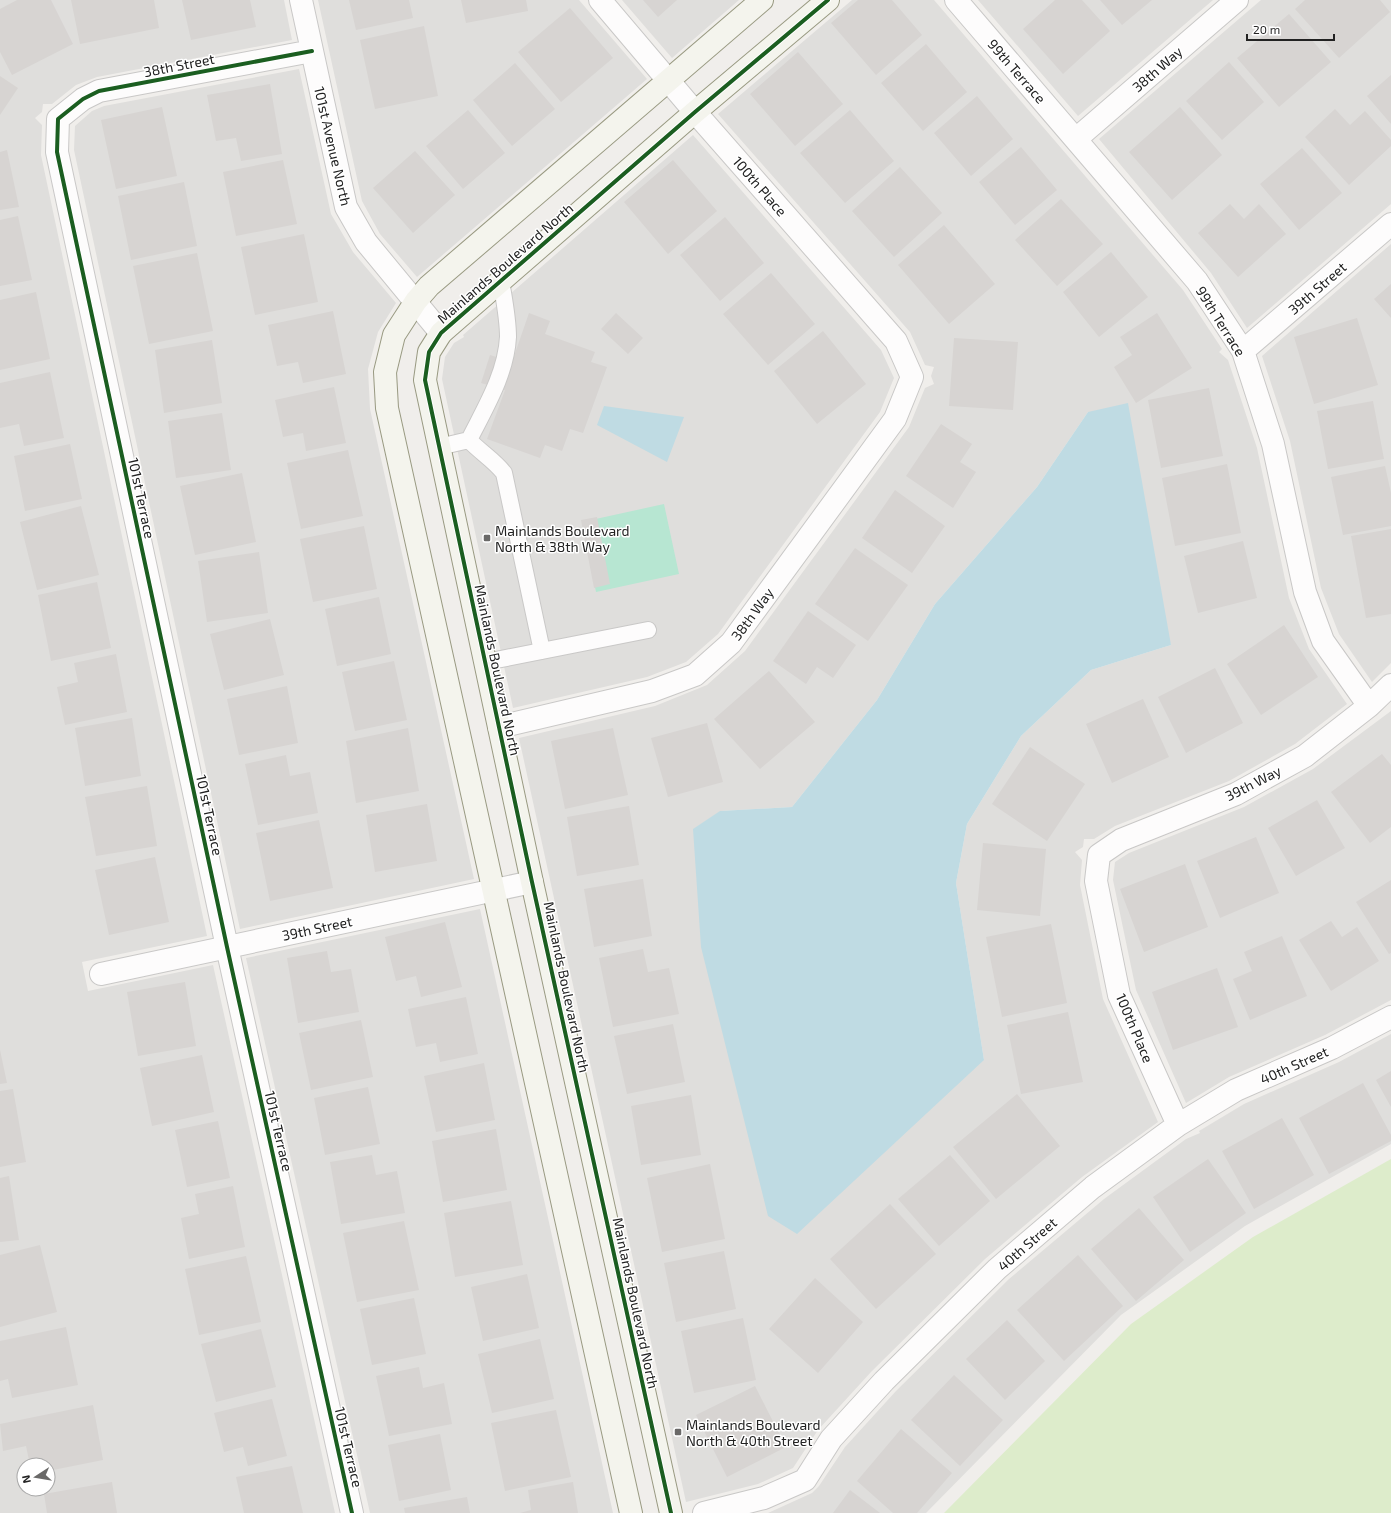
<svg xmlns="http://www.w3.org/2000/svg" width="1391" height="1513" viewBox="0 0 1391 1513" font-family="'Exo 2',sans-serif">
<rect width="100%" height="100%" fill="#f0eeeb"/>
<path fill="#dfdedc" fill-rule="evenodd" d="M0 0H284L292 40 97 77 76 85 52 104H43L42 112 35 118 42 125 41 155 207 936 82 962 88 991 213 965 335 1513H0ZM24 1465H48V1489H24Z
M318 0H579L647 79 417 277 380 234 362 201Z
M622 0H739L672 58Z
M852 0H934L1183 290 1222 349 1219 352 1228 360 1257 448 1289 598 1309 649 1347 704 1295 744 1229 781 1115 826 1094 839H1084L1083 847 1075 852 1082 860 1080 885 1103 999 1158 1122 1082 1177 985 1259 871 1372 818 1430 793 1468 758 1484 686 1502 519 738 655 706 707 685 745 651 909 427 925 388 934 384 931 376 934 367 925 365 910 332 718 114ZM1088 412 1171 645 1091 670 1021 736 967 824 956 883 984 1060 720 811 792 807 877 700 935 604 1037 487Z
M978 0H1213L1078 116Z
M1261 0H1391V204L1247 328 1211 273 1099 139Z
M299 69 331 214 353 252 396 303 378 332 368 369 370 409 474 879 240 929 74 150 75 126 92 111 104 106Z
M693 135 881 350 894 378 880 412 718 634 686 662 647 677 513 708 442 379 445 357 454 343 464 337 463 335Z
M1391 244V663L1372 682 1339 634 1321 588 1290 441 1262 356Z
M1391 711V1000L1325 1035 1229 1077 1186 1103 1136 990 1113 880 1115 862 1129 853 1244 807 1313 769Z
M480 909 613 1513H370L246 958Z
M1391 1034V1144L1245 1226 1121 1315 926 1513H768L812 1493 819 1486 845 1447 896 1391 1009 1279 1104 1199 1186 1139 1200 1133 1199 1131 1244 1104 1339 1062Z"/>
<path fill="#ddeccb" d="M1391 1159V1513H944L1131 1324 1253 1237Z"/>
<path fill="#b7e6d2" d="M664 504 679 574 596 592 582 522Z"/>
<path fill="#bfdbe3" d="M1128 403 1171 645 1091 670 1021 736 967 824 956 883 984 1060 797 1234 768 1216 701 947 693 829 720 811 792 807 877 700 935 604 1037 487 1088 412Z
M604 406 684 417 667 462 597 425Z"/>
<path fill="#d7d4d2" d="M17 0H51L73 44 12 75 0 52V9Z
M71 0H154L159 28 80 44Z
M182 0H250L256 27 191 40Z
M349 0H409L413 18 356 30Z
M461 0H526L528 11 466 23Z
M643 0H677L658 17Z
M858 0H892L922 35 876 75 831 23Z
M1055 0H1082L1110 31 1063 74 1023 29Z
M1100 0H1152L1122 25Z
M1305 0H1380L1390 12 1339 58 1295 9Z
M570 8 613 58 561 102 518 52Z
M1289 14 1331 62 1279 107 1237 58Z
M424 26 438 96 375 109 360 40Z
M926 44 967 92 923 131 881 83Z
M798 52 843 104 795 146 750 94Z
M1229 62 1264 102 1222 140 1186 101Z
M515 63 555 109 512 146 473 100Z
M1391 75V124L1367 96Z
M0 76 18 88 0 115Z
M270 84 282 154 241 161 236 138 216 141 207 95Z
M977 96 1013 139 971 176 934 133Z
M162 107 177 176 116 189 101 120Z
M1180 107 1222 155 1172 200 1129 152Z
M1335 109 1350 125 1365 111 1391 140V146L1349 185 1305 137Z
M468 110 505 153 463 189 426 146Z
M850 110 894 161 845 203 800 153Z
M1021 147 1057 190 1015 225 979 182Z
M1302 148 1342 193 1299 230 1260 184Z
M7 150 19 207 0 210V152Z
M415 151 455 195 413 233 373 188Z
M283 160 297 224 236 236 223 172Z
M673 160 717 211 668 254 624 202Z
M900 167 942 213 894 257 852 211Z
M184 182 197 246 131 260 118 196Z
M1061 199 1103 244 1057 286 1015 240Z
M1230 204 1244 219 1259 204 1286 234 1238 277 1198 233Z
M18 216 32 280 0 286V220Z
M725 217 764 263 720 301 680 255Z
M944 225 995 284 949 324 898 265Z
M304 234 318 302 255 315 241 247Z
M1111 252 1148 297 1099 337 1063 292Z
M197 253 213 331 149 344 133 266Z
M771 273 815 324 768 365 723 314Z
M1391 284V318L1374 299Z
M36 292 50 359 0 370V300Z
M333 311 346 374 303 383 298 362 277 366 268 325Z
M529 313 550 321 545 334 595 352 591 362 607 367 583 433 570 429 562 451 545 445 540 458 487 439 505 390 481 383 490 355 512 362Z
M616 313 643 338 628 354 601 329Z
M1157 313 1192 368 1136 403 1114 367 1132 355 1120 337Z
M1357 318 1378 385 1314 404 1294 337Z
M823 331 866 384 817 424 774 371Z
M954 338 1018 342 1013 410 949 406Z
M212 340 222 403 164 413 155 350Z
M50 372 64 438 24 446 19 424 0 428V383Z
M334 387 346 443 306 451 303 433 283 437 275 400Z
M1209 388 1223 456 1161 468 1148 400Z
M1373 401 1384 459 1328 469 1317 411Z
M222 413 231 470 176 478 168 421Z
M941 424 972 444 960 462 976 472 953 508 906 476Z
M70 444 82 499 25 511 14 456Z
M348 450 363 516 301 529 287 463Z
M1227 464 1241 533 1175 546 1162 478Z
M1385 466 1391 493V526L1343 535 1331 477Z
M242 473 256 542 195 555 180 486Z
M895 490 945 526 912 573 862 538Z
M81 506 99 575 37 590 20 522Z
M597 517 610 584 594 588 581 520Z
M364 526 377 589 313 602 300 539Z
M1391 529V614L1366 618 1351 536Z
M1243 541 1257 598 1198 613 1184 556Z
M855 548 908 585 868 641 815 604Z
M259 552 268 613 207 622 198 561Z
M97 582 111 648 51 661 38 595Z
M379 597 391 654 337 666 325 609Z
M808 611 856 645 833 678 817 667 806 684 773 661Z
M270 619 284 675 224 690 210 634Z
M1284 625 1318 677 1261 715 1227 664Z
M116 654 127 712 65 725 57 687 78 682 74 663Z
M394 661 407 720 355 731 342 672Z
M1215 668 1243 723 1186 753 1158 697Z
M769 671 815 722 760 769 714 719Z
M287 686 298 743 239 755 227 699Z
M1143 699 1169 757 1112 783 1086 724Z
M132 718 141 776 85 786 75 728Z
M707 723 723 782 668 797 651 738Z
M408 728 419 791 356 803 346 741Z
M613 728 628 795 565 809 551 741Z
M1030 747 1085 784 1047 841 992 804Z
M1382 754 1391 765V827L1370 843 1331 792Z
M286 755 290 776 310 772 318 813 258 825 245 764Z
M147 786 157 846 96 856 85 797Z
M1317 800 1345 848 1296 876 1268 828Z
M427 804 437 861 375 872 366 815Z
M629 806 639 865 577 876 567 817Z
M319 820 333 888 270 901 256 833Z
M1256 837 1279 893 1220 918 1197 861Z
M983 843 1046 849 1040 916 977 910Z
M155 857 169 922 109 935 95 870Z
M1185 864 1208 927 1144 952 1120 889Z
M643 879 652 936 594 947 584 889Z
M1391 880V953L1389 954 1356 902Z
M1331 921 1342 937 1357 927 1379 961 1331 991 1299 940Z
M445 922 462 987 421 997 416 976 396 981 385 937Z
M1051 924 1067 1003 1002 1017 986 937Z
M1282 936 1307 996 1250 1020 1233 979 1252 971 1244 952Z
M643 949 648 972 669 968 679 1014 613 1027 599 958Z
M327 951 331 972 351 969 359 1012 298 1023 287 958Z
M1217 968 1238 1027 1173 1050 1152 992Z
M185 982 196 1046 138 1056 127 992Z
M466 997 478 1054 440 1062 436 1043 416 1047 408 1009Z
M1068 1012 1083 1082 1021 1094 1007 1025Z
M361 1020 373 1077 311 1090 299 1033Z
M673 1024 685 1082 627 1094 614 1036Z
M0 1050 7 1083 0 1084Z
M202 1055 214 1112 152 1126 140 1068Z
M484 1063 495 1120 436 1132 424 1076Z
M1391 1071V1107L1376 1080Z
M1363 1083 1391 1135V1141L1329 1174 1299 1118Z
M368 1087 380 1144 325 1155 314 1098Z
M13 1089 26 1162 0 1167V1091Z
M1017 1094 1060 1146 996 1199 953 1147Z
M691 1095 701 1155 641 1165 631 1106Z
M1282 1118 1314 1175 1254 1209 1222 1151Z
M218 1121 230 1178 187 1187 175 1130Z
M496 1129 507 1190 443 1202 432 1141Z
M372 1155 376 1175 397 1171 405 1213 341 1224 330 1162Z
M950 1155 990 1201 939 1246 898 1199Z
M1208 1159 1246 1213 1190 1252 1153 1197Z
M710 1164 725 1239 662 1252 647 1178Z
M9 1176 19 1240 0 1242V1178Z
M233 1186 245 1247 189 1259 181 1218 199 1214 195 1194Z
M511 1201 523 1265 455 1277 444 1213Z
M890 1204 936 1254 876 1309 830 1259Z
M1139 1208 1184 1260 1136 1301 1091 1249Z
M404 1221 419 1290 357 1302 343 1233Z
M40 1245 57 1312 0 1327V1255Z
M724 1251 736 1309 676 1322 664 1263Z
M1078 1255 1123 1306 1064 1361 1017 1310Z
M246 1256 261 1322 199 1335 185 1269Z
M527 1274 539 1328 483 1341 471 1287Z
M815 1278 863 1322 818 1373 769 1329Z
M414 1298 426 1354 372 1365 360 1309Z
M743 1318 756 1380 694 1393 681 1331Z
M1007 1320 1045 1361 1005 1400 966 1359Z
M66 1327 78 1385 12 1398 8 1379 0 1381V1341Z
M261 1329 276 1387 216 1402 201 1344Z
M540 1339 554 1399 492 1413 478 1354Z
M419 1367 423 1388 444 1383 452 1424 389 1436 376 1376Z
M954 1375 1003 1420 960 1466 911 1420Z
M755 1386 786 1447 727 1477 696 1415Z
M272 1399 287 1456 248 1466 243 1447 224 1452 214 1413Z
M93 1405 103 1460 48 1471V1465H30L26 1446 3 1451 0 1424Z
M556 1410 571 1477 505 1491 491 1423Z
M901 1429 952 1473 917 1513H893L857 1481Z
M440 1434 451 1490 399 1501 388 1445Z
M292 1466 303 1513H244L236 1477Z
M112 1482 117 1513H47L44 1494Z
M573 1482 578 1513H520L531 1510 528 1490Z
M850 1490 880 1513H833Z
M467 1497 470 1513H405L404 1508Z"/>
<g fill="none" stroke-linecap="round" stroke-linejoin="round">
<defs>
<path id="lane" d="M469 440C480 452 494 460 504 473L542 651
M439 447 469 440C485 408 506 374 508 337 508 318 504 299 501 281
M486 662 648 630"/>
<path id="street" d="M301 0 346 207 366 242 441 333
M956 0 1197 281 1243 351 1273 444 1305 592 1323 641 1369 706
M312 51 99 91 83 99 58 119 57 152 227 947 352 1513
M1076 139 1237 0
M1243 351 1391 224
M499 727 652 691 695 675 731 643 895 419 912 377 896 341 695 112 600 0
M101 974 532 882
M1178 1125 1119 995 1096 881 1099 855 1121 840 1236 794 1305 756 1369 706 1391 685
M704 1513 764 1498 805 1480 831 1439 884 1381 997 1269 1093 1187 1178 1125 1236 1090 1332 1048 1391 1017"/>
<path id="secondary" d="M631 1513 387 408 385 372 394 335 416 301 429 286 762 0
M671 1513 532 882 425 380 429 352 441 333 695 112 828 0"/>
</defs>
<use href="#lane" stroke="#c9c8c7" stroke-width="18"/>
<use href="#street" stroke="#c9c8c7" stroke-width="24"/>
<use href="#secondary" stroke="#999a82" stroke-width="24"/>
<use href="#lane" stroke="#fdfcfc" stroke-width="16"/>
<use href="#street" stroke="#fdfcfc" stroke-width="22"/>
<use href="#secondary" stroke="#f4f4ed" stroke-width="22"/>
<defs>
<path id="cycleway" d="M312 51 99 91 83 99 58 119 57 152 227 947 352 1513
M671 1513 532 882 425 380 429 352 441 333 695 112 828 0"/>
</defs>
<use href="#cycleway" stroke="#fff" stroke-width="6"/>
<use href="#cycleway" stroke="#1b5e20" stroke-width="4"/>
</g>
<g fill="#6a6968" stroke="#fff" stroke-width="1.5">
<rect x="483" y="534" width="8" height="8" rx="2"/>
<rect x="674" y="1428" width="8" height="8" rx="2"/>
</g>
<g text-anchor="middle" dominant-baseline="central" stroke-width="3" stroke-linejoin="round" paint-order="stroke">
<g font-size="14" fill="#222" stroke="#fff">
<text transform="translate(179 65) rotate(-11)">38th Street</text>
<text transform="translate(1157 69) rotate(-41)">38th Way</text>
<text transform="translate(1017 71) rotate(49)">99th Terrace</text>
<text transform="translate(333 146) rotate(77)">101st Avenue North</text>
<text transform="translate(760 186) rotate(49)">100th Place</text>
<text transform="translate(505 263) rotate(-41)">Mainlands Boulevard North</text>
<text transform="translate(1317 288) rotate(-41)">39th Street</text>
<text transform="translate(1221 321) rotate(58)">99th Terrace</text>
<text transform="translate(142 498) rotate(78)">101st Terrace</text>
<text transform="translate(752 614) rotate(-54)">38th Way</text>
<text transform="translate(498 670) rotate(78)">Mainlands Boulevard North</text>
<text transform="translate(1253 783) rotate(-27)">39th Way</text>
<text transform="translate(210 815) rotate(78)">101st Terrace</text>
<text transform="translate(317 928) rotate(-12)">39th Street</text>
<text transform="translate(567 987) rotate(78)">Mainlands Boulevard North</text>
<text transform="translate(1135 1028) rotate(67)">100th Place</text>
<text transform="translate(1294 1065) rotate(-24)">40th Street</text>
<text transform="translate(279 1131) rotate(77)">101st Terrace</text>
<text transform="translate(1027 1244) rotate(-41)">40th Street</text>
<text transform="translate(636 1303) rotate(78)">Mainlands Boulevard North</text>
<text transform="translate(349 1447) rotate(77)">101st Terrace</text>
</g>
<g font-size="14" fill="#222" stroke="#fff" text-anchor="start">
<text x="495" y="530">Mainlands Boulevard<tspan x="495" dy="16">North &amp; 38th Way</tspan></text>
<text x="686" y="1424">Mainlands Boulevard<tspan x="686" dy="16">North &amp; 40th Street</tspan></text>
</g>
</g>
<g transform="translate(36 1477) rotate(258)"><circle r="19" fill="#ffffff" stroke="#a7a7a7"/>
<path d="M0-3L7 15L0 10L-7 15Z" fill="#6a6968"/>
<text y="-6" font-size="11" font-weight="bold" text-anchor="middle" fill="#222222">N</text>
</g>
<path d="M1247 34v6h87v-6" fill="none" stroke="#222222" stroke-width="2"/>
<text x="1253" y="34" font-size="12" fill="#222222" stroke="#ffffff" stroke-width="3" paint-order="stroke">20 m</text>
</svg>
